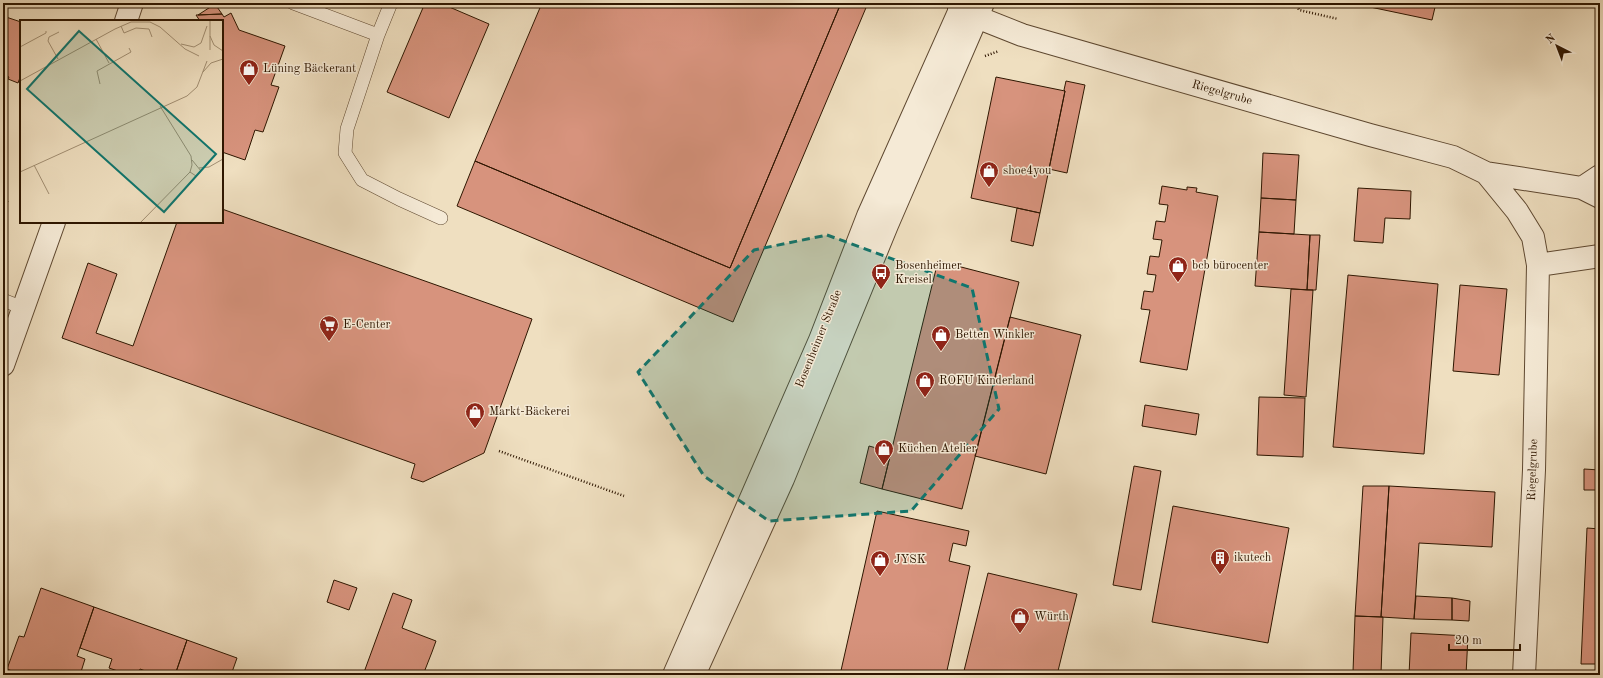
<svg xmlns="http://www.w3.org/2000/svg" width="1603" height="678" viewBox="0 0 1603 678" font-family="'Old Standard TT',serif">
<rect width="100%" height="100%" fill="#efdfc0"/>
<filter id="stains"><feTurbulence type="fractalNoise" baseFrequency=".005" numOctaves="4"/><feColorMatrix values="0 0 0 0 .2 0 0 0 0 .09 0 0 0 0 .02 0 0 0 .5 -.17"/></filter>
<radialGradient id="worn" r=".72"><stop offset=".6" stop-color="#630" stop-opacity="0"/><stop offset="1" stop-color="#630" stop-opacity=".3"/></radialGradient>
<path fill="#d7937d" stroke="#2e1600" d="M425 3H440L489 24 449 118 387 92Z
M542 3H841L730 268 475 161Z
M841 3H868L733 322 457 206 475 161 730 268Z
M1351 3H1436L1432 20Z
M215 4 222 14 198 15Z
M231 13 239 30 285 46 271 85 279 87 263 132 255 130 245 160 222 152V21H200L196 15 222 14 224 17Z
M3 16 21 22V75L18 83 8 79 9 77 3 75Z
M996 77 1065 91 1040 213 971 198Z
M1066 81 1085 85 1067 173 1049 169 1065 91 1064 90Z
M1263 153 1299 155 1296 200 1261 198Z
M1162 186 1187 190V187L1197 188 1196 192 1218 196 1187 370 1140 362 1150 310 1141 309 1144 291 1153 292 1156 275 1147 274 1150 256 1159 257 1162 240 1153 239 1156 221 1165 222 1168 205 1159 204Z
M1358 188 1411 191 1410 219 1385 218 1383 243 1354 241Z
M1261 198 1296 200 1294 234 1259 232Z
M3 199 8 201 3 215Z
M1017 208 1040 213 1033 246 1011 241Z
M222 209 532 319 484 453 423 482 411 478 415 464 62 338 88 263 117 274 96 333 133 346 177 222H222Z
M1259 232 1310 235 1307 290 1255 286Z
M1310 235H1320L1316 290H1307Z
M938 261 1019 282 962 509 882 489Z
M1348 275 1438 284 1424 454 1333 447Z
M1460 285 1507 289 1499 375 1453 371Z
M1291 289 1313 290 1306 397 1284 395Z
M1010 317 1081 335 1046 474 975 456Z
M1259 397 1305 398 1303 457 1257 455Z
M1145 405 1199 414 1196 435 1142 426Z
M869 446 891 452 882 489 860 483Z
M1134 466 1161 471 1141 590 1113 585Z
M1584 469 1600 470V490H1584Z
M1363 486H1389L1381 617 1355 616Z
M1389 486 1495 492 1492 547 1419 543 1414 619 1381 617Z
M1173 506 1289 528 1268 643 1152 622Z
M877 511 969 531 966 546 953 543 949 561 970 566 946 675H840Z
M1587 528 1600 529V664H1581Z
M988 573 1077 594 1057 675H963Z
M334 580 357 588 349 610 327 602Z
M41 588 94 607 77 656 85 659 80 675H10L12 671 7 669 19 636 24 637Z
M393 593 412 600 402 628 436 641 432 652 423 675H363Z
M1416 596 1452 598V620L1414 619Z
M1452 598 1470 601 1469 621 1452 620Z
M94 607 187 640 175 675H156L140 669 138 675H129L109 668 112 659 80 648Z
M1355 616 1383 617 1381 674 1353 672Z
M1411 633 1468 636 1466 675H1409Z
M187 640 237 658 231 675H175Z
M1353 672 1381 674V675H1353Z"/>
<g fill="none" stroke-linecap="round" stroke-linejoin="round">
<defs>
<path id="service" d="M293 3 378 35
M391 3 378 35 347 129 345 153 362 180 399 199 441 218
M3 300 23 308"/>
<path id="minor" d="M959 10 1022 35 1370 135 1453 157 1486 173 1517 211 1533 237 1538 265 1534 470 1524 675
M126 21 132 3
M1486 173 1582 188 1600 197
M1582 188 1600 176
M1538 265 1600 256
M3 365 54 222"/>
<path id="tertiary" d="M674 675 820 340 868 216 963 3
M694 675 783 479 887 225 983 3"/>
</defs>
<use href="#service" stroke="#5e4830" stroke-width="14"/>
<use href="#minor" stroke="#5e4830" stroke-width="24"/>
<use href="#tertiary" stroke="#5e4830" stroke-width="24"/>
<path stroke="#2e1600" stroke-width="2.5" stroke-dasharray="1 2" stroke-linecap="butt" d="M1296 3 1299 10 1338 19
M985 56 999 51
M499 451 624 496"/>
<use href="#service" stroke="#f5ead6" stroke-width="13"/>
<use href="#minor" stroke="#f5ead6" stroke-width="22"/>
<use href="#tertiary" stroke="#f5ead6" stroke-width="22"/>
</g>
<path fill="#0f766e" fill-opacity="0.2" stroke="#0f766e" stroke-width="3" stroke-dasharray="8 5" stroke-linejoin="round" d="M827 235 972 288 999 409 911 511 769 521 704 476 638 372 754 250Z"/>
<defs>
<symbol id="shop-pin" viewBox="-11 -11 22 30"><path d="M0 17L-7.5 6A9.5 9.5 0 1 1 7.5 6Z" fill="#8f2418" stroke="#f5ead6"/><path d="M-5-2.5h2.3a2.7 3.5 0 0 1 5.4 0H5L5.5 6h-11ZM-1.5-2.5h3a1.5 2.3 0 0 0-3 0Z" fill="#fff"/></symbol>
<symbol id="bus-pin" viewBox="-11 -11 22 30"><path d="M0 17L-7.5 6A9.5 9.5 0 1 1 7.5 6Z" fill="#8f2418" stroke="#f5ead6"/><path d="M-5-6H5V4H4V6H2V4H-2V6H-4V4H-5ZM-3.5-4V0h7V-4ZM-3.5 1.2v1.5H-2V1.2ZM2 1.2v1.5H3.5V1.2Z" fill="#fff"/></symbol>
<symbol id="supermarket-pin" viewBox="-11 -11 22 30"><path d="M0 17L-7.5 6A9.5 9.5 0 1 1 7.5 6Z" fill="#8f2418" stroke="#f5ead6"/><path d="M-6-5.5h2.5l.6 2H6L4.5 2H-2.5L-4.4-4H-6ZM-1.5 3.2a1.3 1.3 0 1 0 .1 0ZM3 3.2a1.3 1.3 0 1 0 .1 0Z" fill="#fff"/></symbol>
<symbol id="building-pin" viewBox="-11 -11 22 30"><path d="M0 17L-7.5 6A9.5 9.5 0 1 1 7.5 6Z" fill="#8f2418" stroke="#f5ead6"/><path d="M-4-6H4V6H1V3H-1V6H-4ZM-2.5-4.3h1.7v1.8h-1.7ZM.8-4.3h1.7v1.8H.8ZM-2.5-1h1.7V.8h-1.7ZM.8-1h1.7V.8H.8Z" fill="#fff"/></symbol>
</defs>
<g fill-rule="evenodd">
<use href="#shop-pin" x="238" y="58" width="22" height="30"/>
<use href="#shop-pin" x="978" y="160" width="22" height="30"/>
<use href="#shop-pin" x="1167" y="255" width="22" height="30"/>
<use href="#bus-pin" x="870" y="262" width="22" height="30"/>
<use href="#supermarket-pin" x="318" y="314" width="22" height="30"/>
<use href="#shop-pin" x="930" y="324" width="22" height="30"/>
<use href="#shop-pin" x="914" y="370" width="22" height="30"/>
<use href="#shop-pin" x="464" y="401" width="22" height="30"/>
<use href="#shop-pin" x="873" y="438" width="22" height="30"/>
<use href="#building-pin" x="1209" y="547" width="22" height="30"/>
<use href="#shop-pin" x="869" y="549" width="22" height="30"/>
<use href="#shop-pin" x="1009" y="606" width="22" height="30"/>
</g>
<g text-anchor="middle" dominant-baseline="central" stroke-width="3" stroke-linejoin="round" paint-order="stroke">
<g font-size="12" fill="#2e1600" stroke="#f5ead6" text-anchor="start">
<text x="263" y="69">Lüning Bäckerant</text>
<text x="1003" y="171">shoe4you</text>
<text x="895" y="266">Bosenheimer<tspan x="895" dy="14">Kreisel</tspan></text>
<text x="1192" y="266">bcb bürocenter</text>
<text x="343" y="325">E-Center</text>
<text x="955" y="335">Betten Winkler</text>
<text x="939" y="381">ROFU Kinderland</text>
<text x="489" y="412">Markt-Bäckerei</text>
<text x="898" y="449">Küchen Atelier</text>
<text x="1234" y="558">ikutech</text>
<text x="894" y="560">JYSK</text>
<text x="1034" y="617">Würth</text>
</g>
<g font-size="12" fill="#2e1600" stroke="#f5ead6">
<text transform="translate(1222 93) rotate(16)">Riegelgrube</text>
<text transform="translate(819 339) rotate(-68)">Bosenheimer Straße</text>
<text transform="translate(1533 470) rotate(-88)">Riegelgrube</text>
</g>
</g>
<g transform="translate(20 20)">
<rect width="203" height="203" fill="#efdfc0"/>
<path fill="none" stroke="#a28f73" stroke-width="1" d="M101 6 104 13 116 8 129 9 132 17M190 16 194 25 203 31M76 19 89 43M161 24 174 27 181 23 187 6M0 27 26 13V11M190 30V0M38 39 28 21 29 17 39 12M183 52 191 43 203 39M0 61 95 9 111 2H130L140 7 165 29 179 36M80 64 77 51 111 32 109 28M14 145 29 174M179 148 189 147 203 139M0 152 167 76 177 67 187 41M170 152 176 156 181 151 172 140M120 203 170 152 172 145 171 136 140 86"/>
<path fill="#0f766e" fill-opacity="0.15" stroke="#0f766e" stroke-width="2" d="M59 11 196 134 144 192 7 69Z"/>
<rect width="203" height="203" fill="none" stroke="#2e1600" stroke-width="2"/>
</g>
<rect width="1603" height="678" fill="none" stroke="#efdfc0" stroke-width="16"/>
<rect x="4" y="4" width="1595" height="670" fill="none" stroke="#2e1600" stroke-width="2"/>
<rect x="8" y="8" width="1587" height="662" fill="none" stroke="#2e1600"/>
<g transform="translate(1557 46) rotate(318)" stroke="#f5ead6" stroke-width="3" paint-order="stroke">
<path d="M0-3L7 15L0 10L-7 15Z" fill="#2e1600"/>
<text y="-6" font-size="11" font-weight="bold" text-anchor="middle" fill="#2e1600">N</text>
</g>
<path d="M1449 644v6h71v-6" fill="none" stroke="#2e1600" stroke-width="2"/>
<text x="1455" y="644" font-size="12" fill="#2e1600" stroke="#f5ead6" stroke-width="3" paint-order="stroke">20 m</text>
<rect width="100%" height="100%" filter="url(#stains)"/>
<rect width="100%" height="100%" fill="url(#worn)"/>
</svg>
